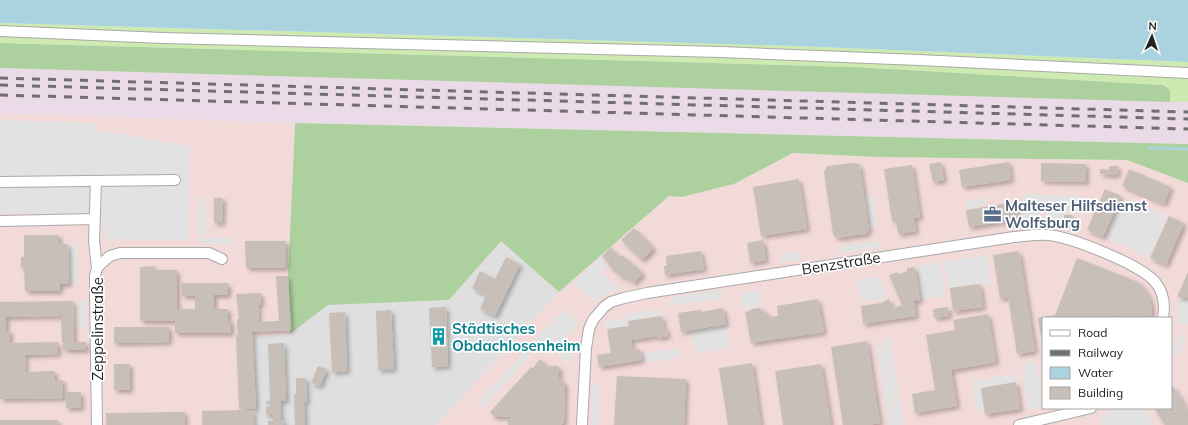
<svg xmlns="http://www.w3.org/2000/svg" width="1188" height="425" viewBox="0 0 1188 425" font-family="Mulish,sans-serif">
<defs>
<filter id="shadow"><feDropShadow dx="3" dy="3" stdDeviation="2" flood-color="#0004"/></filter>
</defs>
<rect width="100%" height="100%" fill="#f2efe9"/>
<path fill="#e0dfdf" d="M501 240 559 292 436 425H256L253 336 290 334 328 305 449 300Z"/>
<path fill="#f2dad9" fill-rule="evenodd" d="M0 113 295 123 288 276 290 334 253 336 256 425H0Z
M793 153 876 157 1127 160 1188 183V425H436L559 292 669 196 682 197 734 184ZM1043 318H1171V408H1043Z"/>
<path fill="#ebdbe8" d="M0 68 1188 102V144L295 123 0 113Z"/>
<path fill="#cdebb0" d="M0 23 794 46 1188 62V102H1170V91L1162 85 855 67 0 43Z"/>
<path fill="#add19e" d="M0 43 855 67 1162 85C1172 89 1170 92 1170 102L0 68Z
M295 123 1188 144V183L1127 160 876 157 793 153 734 184 682 197 669 196 559 292 501 241 449 300 328 305 290 334 288 276Z"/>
<path fill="#e2e2e2" d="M0 120 96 123V130L190 146 188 240 104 239 103 226 99 224V214L0 213Z
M873 194 878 226 870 227 865 195Z
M1023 194 1081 196 1080 215 1064 214 1063 221 1047 220V211H1039V220L1022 219Z
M199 197H206V235H198Z
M1123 197 1167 216 1149 257 1105 238Z
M986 198 987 205 966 209 965 201Z
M198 238H233V244H198Z
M878 241 879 248 839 254 838 247Z
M68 244H78V284H69Z
M799 252 800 260 781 263 780 255Z
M987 255 991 284 981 286V282L948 288 944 262Z
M601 257 608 265 601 273 619 289 603 295 594 301 573 283Z
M940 262 946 296 921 300 916 266Z
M881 276 885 298 861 302 857 280Z
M722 290 723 298 670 306 669 298Z
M758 290 761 307 743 310 740 293Z
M1178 299 1188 300V324L1177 323Z
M78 301H87V329H79Z
M563 309 579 323 560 344 573 356 567 363 543 341 483 408 477 403Z
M661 309 662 316 628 321 629 326 607 329 605 322 627 318 626 314Z
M726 324 730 348 695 354 691 330Z
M1180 334 1187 337 1178 356 1171 353Z
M890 339 904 425H897L883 340Z
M883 345 896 425H889L876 346Z
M677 348 679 357 643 363 641 354Z
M1036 362 1043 408H1051L1043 410 1042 408 1028 410 1021 365Z
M1017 374 1018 382 981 388 984 409 977 410 972 381Z
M593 384H600L598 425H591Z
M1118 408H1143L1154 425H1101L1100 417Z"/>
<path fill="#aad3df" d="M0 0H1188V62L794 46 0 23Z"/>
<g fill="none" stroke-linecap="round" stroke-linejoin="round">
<path stroke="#aad3df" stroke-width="3" d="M1149 148 1188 149"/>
</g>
<path fill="#c7bfb8" filter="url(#shadow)" d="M941 162 944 180 933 182 929 164Z
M1009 162 1011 180 962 187 959 170Z
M853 163 859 164 860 167 869 231 865 234 837 238 833 234 824 172 826 167 829 166Z
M1041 163 1086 164V182L1041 181Z
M912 165 920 217 914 218 916 231 898 234 896 221H892L884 169Z
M1109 166H1118L1117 175 1100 174V169L1109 170Z
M1129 169 1171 187 1164 204 1122 186Z
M799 179 807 229 761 236 753 187Z
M1105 189 1121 196 1103 237 1087 230 1094 214 1092 213 1095 206 1097 207Z
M214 198H223L222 223H214Z
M1015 202 1018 219 969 227 966 210Z
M1064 215H1072V224H1064Z
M1169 216 1184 223 1166 265 1150 258Z
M634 228 654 248 642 260 621 240Z
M24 235H59V244H68L69 284H60V291H25L24 268H21V257H24Z
M763 240 766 260 750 263 747 243Z
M245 241H286V268H246Z
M611 247 617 254 608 262 602 256Z
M701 251 704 269 665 275 664 266H667L666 256Z
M1019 251 1035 351 1017 354 1008 297 1000 299 993 255Z
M617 255 620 257 622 255 643 273 634 283 625 276 623 278 608 265Z
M506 257 520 264 495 316 480 309 486 295 472 288 480 271 495 279Z
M1077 258 1138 282 1143 287 1150 298 1152 312 1150 318H1128L1118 315 1117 318H1043L1042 343 1038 318 1055 315Z
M155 266V270H177V309H195V296H182V283H228V295H214V309H228V321H231V333H175V321H140V267Z
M915 267 920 301H914L916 316 863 324 861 306 881 303 889 299 893 309 902 305 889 275 897 272 898 274 907 272V268Z
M1188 272V298L1177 297Z
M276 276H288L291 330 252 332 256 408 239 409 236 335H238L237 319H239L236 294 261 293V305H258L259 322 279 321Z
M980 284 983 307 953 311 950 288Z
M818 299 824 332 751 343 745 312 750 311 752 309 760 308 768 314V317L778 316 777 306Z
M73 301 74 342H86V350H63V342H62L61 316 6 317V331H10V343L58 342V354L25 355 26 372 55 371V380H63V398L0 399V302Z
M446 307 448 366 432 367 429 308Z
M948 307 949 316 934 318 933 309Z
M723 308 726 324 681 332 678 313 701 310V312Z
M391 310 394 369 378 370 376 311Z
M345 312 347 371 332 372 329 313Z
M988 314 996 362 951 370 957 406 915 413 912 394 935 390 926 335 955 330 953 320Z
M662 316 664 328 666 327 668 336 657 338V336L631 340 633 350 640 349 642 360 599 367 597 355 611 353 607 329 629 326 628 321Z
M114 327H169V342L114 343Z
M867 341 880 423 867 425H843L831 347Z
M284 343 286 401H280L281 421 284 420V425H268V421H273V415H266V407H273V404H266V401H270L268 344Z
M540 359 550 368 551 366H559V378L565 384 564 422 561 425H508V420L511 417H494L490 412 531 367 533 368Z
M752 363 761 425H728L719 368Z
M114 364H130V390H114Z
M821 364 831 425H783L775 371Z
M318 366 327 369 320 386 311 383Z
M617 376 686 379 684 425H614Z
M296 378H306L307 402H304L305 425H295L294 394H296Z
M1016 382 1020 409 985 414 981 388Z
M1173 386 1188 410V425H1165L1154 408H1171V387Z
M66 392H81V408H66Z
M253 410 254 425H202V411Z
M185 412V425H106V413Z
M0 420H58V425H0Z"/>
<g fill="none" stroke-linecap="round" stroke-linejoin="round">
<defs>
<path id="minor" d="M0 31 163 38 721 52 919 60 1188 73
M96 181 94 241 97 268
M0 182 175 180
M0 221 94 219
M97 425 95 291V276L97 268 103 262 110 256 120 253H209L222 259
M582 425 586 348 589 329 593 320 604 307 611 302 624 298 647 293 1014 237C1026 236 1037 234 1048 235 1071 237 1142 265 1156 283 1164 293 1165 306 1163 318
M1019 425 1091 408"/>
</defs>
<use href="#minor" stroke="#a9a9a9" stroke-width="12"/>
<use href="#minor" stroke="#fff" stroke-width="10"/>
<path stroke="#707070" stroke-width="3" stroke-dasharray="8 8" stroke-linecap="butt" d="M0 78 1188 112
M0 85 1188 119
M0 95 1188 129"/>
</g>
<defs>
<symbol id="office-bare" viewBox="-9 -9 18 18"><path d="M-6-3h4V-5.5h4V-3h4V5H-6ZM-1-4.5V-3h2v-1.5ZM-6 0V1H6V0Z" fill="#5c6f8a" stroke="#fff" stroke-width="2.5" paint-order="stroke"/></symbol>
<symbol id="building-bare" viewBox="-9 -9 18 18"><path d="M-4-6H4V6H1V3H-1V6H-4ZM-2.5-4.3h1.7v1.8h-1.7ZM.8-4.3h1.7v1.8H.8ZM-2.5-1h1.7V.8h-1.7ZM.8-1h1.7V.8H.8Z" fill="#0f9aa8" stroke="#fff" stroke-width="2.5" paint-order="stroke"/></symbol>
</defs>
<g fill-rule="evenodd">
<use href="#office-bare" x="980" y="202" width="25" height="25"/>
<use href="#building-bare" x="426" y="324" width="25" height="25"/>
</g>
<g text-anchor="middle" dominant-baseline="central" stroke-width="3.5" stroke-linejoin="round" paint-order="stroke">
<g font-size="15" font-weight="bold" fill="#4e5e75" stroke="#fff" text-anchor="start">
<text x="1005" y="205">Malteser Hilfsdienst<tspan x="1005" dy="17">Wolfsburg</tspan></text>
</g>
<g font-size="15" fill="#222" stroke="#fff">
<text transform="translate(841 263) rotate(-9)">Benzstraße</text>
<text transform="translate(97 329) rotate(-90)">Zeppelinstraße</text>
</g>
<g font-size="15" font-weight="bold" fill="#0d838f" stroke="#fff" text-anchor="start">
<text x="452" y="328">Städtisches<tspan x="452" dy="17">Obdachlosenheim</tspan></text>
</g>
</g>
<rect x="1042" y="317" width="130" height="92" fill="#ffffff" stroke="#a7a7a7"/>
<rect x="1050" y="330" width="20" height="6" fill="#ffffff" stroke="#a7a7a7"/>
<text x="1078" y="337" font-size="12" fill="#222222">Road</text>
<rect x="1050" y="350" width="20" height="6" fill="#707070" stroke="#a7a7a7"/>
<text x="1078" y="357" font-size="12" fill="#222222">Railway</text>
<rect x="1050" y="367" width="20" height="12" fill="#aad3df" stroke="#a7a7a7"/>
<text x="1078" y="377" font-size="12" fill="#222222">Water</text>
<rect x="1050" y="387" width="20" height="12" fill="#c7bfb8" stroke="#a7a7a7"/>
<text x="1078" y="397" font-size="12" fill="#222222">Building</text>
<g transform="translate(1152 36) rotate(3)" stroke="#ffffff" stroke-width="3" paint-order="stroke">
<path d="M0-3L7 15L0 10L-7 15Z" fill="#222222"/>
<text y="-6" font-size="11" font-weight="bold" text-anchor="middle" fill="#222222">N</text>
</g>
</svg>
